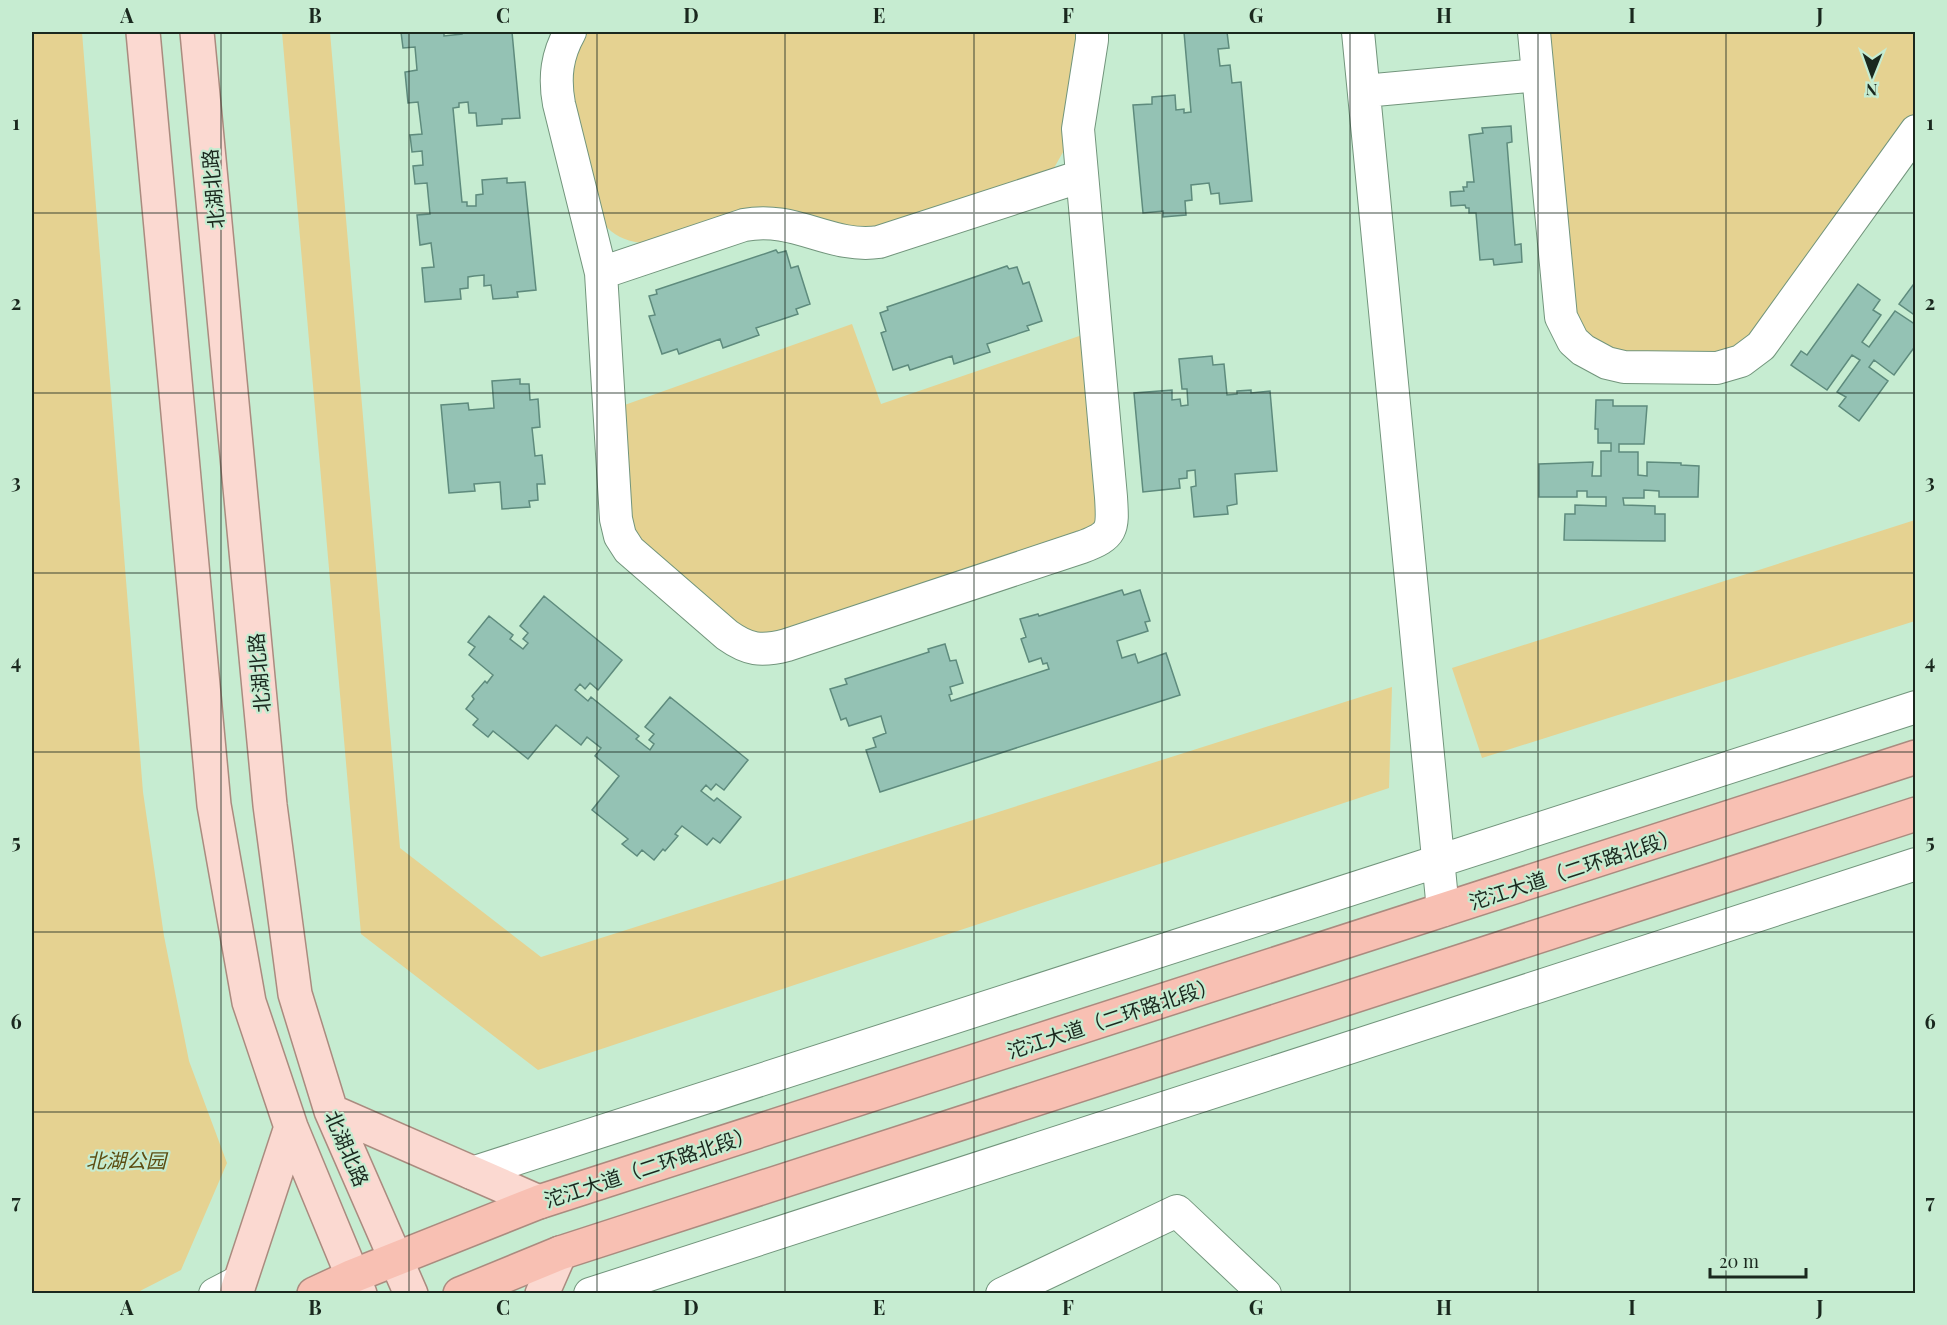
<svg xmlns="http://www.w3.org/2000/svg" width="1947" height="1325" viewBox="0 0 1947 1325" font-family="'Playfair Display','Noto Sans SC',serif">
<rect width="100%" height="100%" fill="#c6ecd1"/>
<path fill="#e5d291" d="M32 32H82L143 792 164 936 189 1061 227 1163 181 1270 136 1293H32Z
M282 32H330L400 848 541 957 1392 687 1389 788 538 1070 361 934Z
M579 32H1084L1067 145 1054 168 1045 175 851 234 640 243C624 240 614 236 603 223L564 93Z
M1544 32H1915V116L1761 332 1729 357 1613 356 1575 324Z
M852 324 881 404 1088 333 1099 525 784 635 742 634 630 530 619 407Z
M1915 520V621L1482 758 1452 668Z"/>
<path fill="#94c2b4" stroke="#5e8b7d" stroke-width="1.5" d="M401 32H444V36L462 34V32H512L520 118 502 119V124L477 126 476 113H469L468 102 459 103V107L453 108 462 202H467V206H476V195L483 194 482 180 507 178V183L525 182 536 290 517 292 518 297 493 299 491 285 484 286V275L474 276 468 277V288L460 289 461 299 425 302 422 268 434 267 431 243 420 245 417 215 430 214 427 183 415 184 413 166 423 165 422 151 412 152 410 135 422 134 418 102 408 103 405 72 417 70 415 47 403 48Z
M1184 32H1227L1229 48 1218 49 1220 66 1230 65 1232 83 1241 82 1252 201 1220 204 1219 193 1211 194 1209 183 1191 185 1192 200 1185 201 1186 215 1163 217V211L1143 213 1133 105 1152 104V97L1175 95 1176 110 1184 109V113L1191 112Z
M1511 126 1512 142 1507 143 1515 245 1521 244 1522 262 1494 265 1493 259 1480 260 1476 213H1469V208H1466L1465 205 1451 206 1450 192 1464 191 1463 187H1467V182H1474L1469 135 1483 133 1482 128Z
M776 250 778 253 786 251 791 268 798 266 810 304 796 309 798 314 756 328 759 335 723 348 720 339 679 354 677 349 662 354 649 316 655 315 649 296 657 294 656 290Z
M1007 266 1009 269 1017 267 1023 284 1029 282 1042 321 1027 326 1029 330 987 344 990 352 954 364 952 356 910 370 908 365 893 370 881 333 886 331 880 313 888 310 887 307Z
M1916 281V316L1899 304Z
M1858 284 1880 300 1873 310 1881 315 1862 342 1869 347 1895 311 1916 325V345L1894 375 1874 360 1869 367 1888 381 1859 421 1839 406 1846 397 1837 392 1860 360 1852 355 1827 390 1791 365 1801 351 1807 355Z
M1212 356 1213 365 1224 364 1227 395 1237 394V391L1251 390V393L1270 391 1277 471 1235 474 1237 504 1227 506 1228 514 1194 517 1191 487 1196 486 1195 470 1187 471V478L1179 479 1180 488 1143 492 1134 393 1172 390V400L1180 399 1181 406 1188 405 1187 389H1182L1179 359Z
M520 379V384H529L530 400 538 399 540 427 532 428 535 456 542 455 545 484H537L538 500 529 501 530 507 502 509 500 482 474 484 475 491 449 493 441 405 468 403 469 410 494 408 492 381Z
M1596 400H1613V406H1647L1644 444H1619V452H1638V475L1647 476V462L1681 463V465L1699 466 1698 497H1659V491L1644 490V498H1623L1624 505 1655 506V514H1665V541L1564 540 1565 514H1575V505L1606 506V497H1587V491H1577V497H1539V464L1593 462 1592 476H1601V451H1611V443H1598V429H1595Z
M1122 590 1124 595 1140 590 1150 621 1145 622 1148 631 1117 641 1122 658 1135 654 1138 663 1166 653 1180 695 880 792 866 750 876 747 873 738 886 733 881 716 849 726 846 718 841 720 830 689 847 684 845 679 929 652 928 649 945 644 950 661 956 660 963 683 950 687 952 694 949 695 951 701 1049 669 1047 663 1043 664 1041 658 1029 662 1021 639 1026 637 1020 619 1038 614 1039 616Z
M544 596 622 660 598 690 590 683 585 689 580 684 575 690 588 701 591 697 639 736 636 739 650 750 654 744 649 740 654 734 645 727 670 697 748 760 724 790 716 784 711 790 706 785 701 791 714 801 717 798 741 817 720 843 713 838 707 845 682 826 675 834 678 836 665 851 663 849 654 860 642 850 637 856 622 844 628 839 592 810 619 776 595 756 601 748 587 737 581 745 556 725 528 759 493 731 488 737 473 725 478 719 466 709 474 699 472 696 485 681 487 683 493 675 469 655 475 647 468 642 489 616 513 635 510 639 523 649 528 643 523 639 528 633 520 626Z"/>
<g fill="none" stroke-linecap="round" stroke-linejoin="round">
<defs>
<path id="minor" d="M570 32C557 55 554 77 559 104L601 273 616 519 620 536 629 550 727 635C748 650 761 652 787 645L1082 547C1114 535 1113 529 1111 497L1078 129 1092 40V32
M1358 32 1443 910
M1534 32 1561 317 1573 341 1583 350 1607 363 1624 367 1717 368 1741 361 1761 346 1916 131
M1364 91 1538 75
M601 273 744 225C795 215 830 249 879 242L1082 176
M472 1173 1916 707
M215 1294 240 1281
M590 1294 1916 864
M1002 1294 1177 1211 1265 1294"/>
<path id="major" d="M143 32 214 805 249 1002 291 1127 360 1294
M197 32 270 805 295 994 331 1111 411 1294
M331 1111 539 1202
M236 1294 291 1127
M542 1294 560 1253"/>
<path id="highway" d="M314 1294 353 1276 539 1202 1916 757
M460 1294 560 1253 1916 814"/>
</defs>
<use href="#minor" stroke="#72957c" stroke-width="34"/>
<use href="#major" stroke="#aa8b7f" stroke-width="36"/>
<use href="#highway" stroke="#aa8b7f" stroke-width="36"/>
<use href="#minor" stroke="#fff" stroke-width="32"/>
<use href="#major" stroke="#fbd9d1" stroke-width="33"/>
<use href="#highway" stroke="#f8c0b3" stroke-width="33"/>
</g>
<path fill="none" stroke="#1a281e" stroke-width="1.5" stroke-opacity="0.55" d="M221 32V1294M409 32V1294M597 32V1294M785 32V1294M974 32V1294M1162 32V1294M1350 32V1294M1538 32V1294M1726 32V1294M32 213H1916M32 393H1916M32 573H1916M32 752H1916M32 932H1916M32 1112H1916"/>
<g text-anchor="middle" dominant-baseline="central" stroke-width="4.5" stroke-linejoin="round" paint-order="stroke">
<g font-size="20" fill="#1a281e" stroke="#c6ecd1">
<text transform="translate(212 189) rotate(-95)">北湖北路</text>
<text transform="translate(258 673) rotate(-95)">北湖北路</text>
<text transform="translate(1574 868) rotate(-18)">沱江大道（二环路北段）</text>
<text transform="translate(1112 1017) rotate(-18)">沱江大道（二环路北段）</text>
<text transform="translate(348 1148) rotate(67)">北湖北路</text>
<text transform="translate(649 1166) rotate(-18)">沱江大道（二环路北段）</text>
</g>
<g font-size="20" font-style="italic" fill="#5d4d12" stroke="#c6ecd1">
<text x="126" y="1159">北湖公园</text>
</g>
</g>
<rect width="1947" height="1325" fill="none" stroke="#c6ecd1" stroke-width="66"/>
<g transform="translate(1872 75) rotate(181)" stroke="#c6ecd1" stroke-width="4.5" paint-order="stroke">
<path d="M0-4.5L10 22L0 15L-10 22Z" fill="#1a281e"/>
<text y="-9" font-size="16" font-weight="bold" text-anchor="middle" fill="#1a281e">N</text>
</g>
<path d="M1710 1268v9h96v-9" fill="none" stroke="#1a281e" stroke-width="3"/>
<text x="1719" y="1268" font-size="18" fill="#1a281e" stroke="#c6ecd1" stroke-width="4.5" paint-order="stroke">20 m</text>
<rect x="33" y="33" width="1881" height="1259" fill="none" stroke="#1a281e" stroke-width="2"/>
<g font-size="20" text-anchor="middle" font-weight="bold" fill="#1a281e">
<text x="127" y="23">A</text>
<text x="315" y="23">B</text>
<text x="503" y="23">C</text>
<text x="691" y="23">D</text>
<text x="879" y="23">E</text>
<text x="1068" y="23">F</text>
<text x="1256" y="23">G</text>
<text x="1444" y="23">H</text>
<text x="1632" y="23">I</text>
<text x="1820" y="23">J</text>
<text x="16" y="130">1</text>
<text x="1930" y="130">1</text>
<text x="16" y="310">2</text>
<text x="1930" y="310">2</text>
<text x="16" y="489">3</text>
<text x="1930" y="489">3</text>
<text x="16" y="669">4</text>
<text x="1930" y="669">4</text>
<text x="16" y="849">5</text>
<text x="1930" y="849">5</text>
<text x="16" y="1029">6</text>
<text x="1930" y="1029">6</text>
<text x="16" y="1209">7</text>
<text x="1930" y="1209">7</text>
<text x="127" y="1315">A</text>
<text x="315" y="1315">B</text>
<text x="503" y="1315">C</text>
<text x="691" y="1315">D</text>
<text x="879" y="1315">E</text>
<text x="1068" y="1315">F</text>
<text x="1256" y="1315">G</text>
<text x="1444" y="1315">H</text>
<text x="1632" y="1315">I</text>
<text x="1820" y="1315">J</text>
</g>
</svg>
